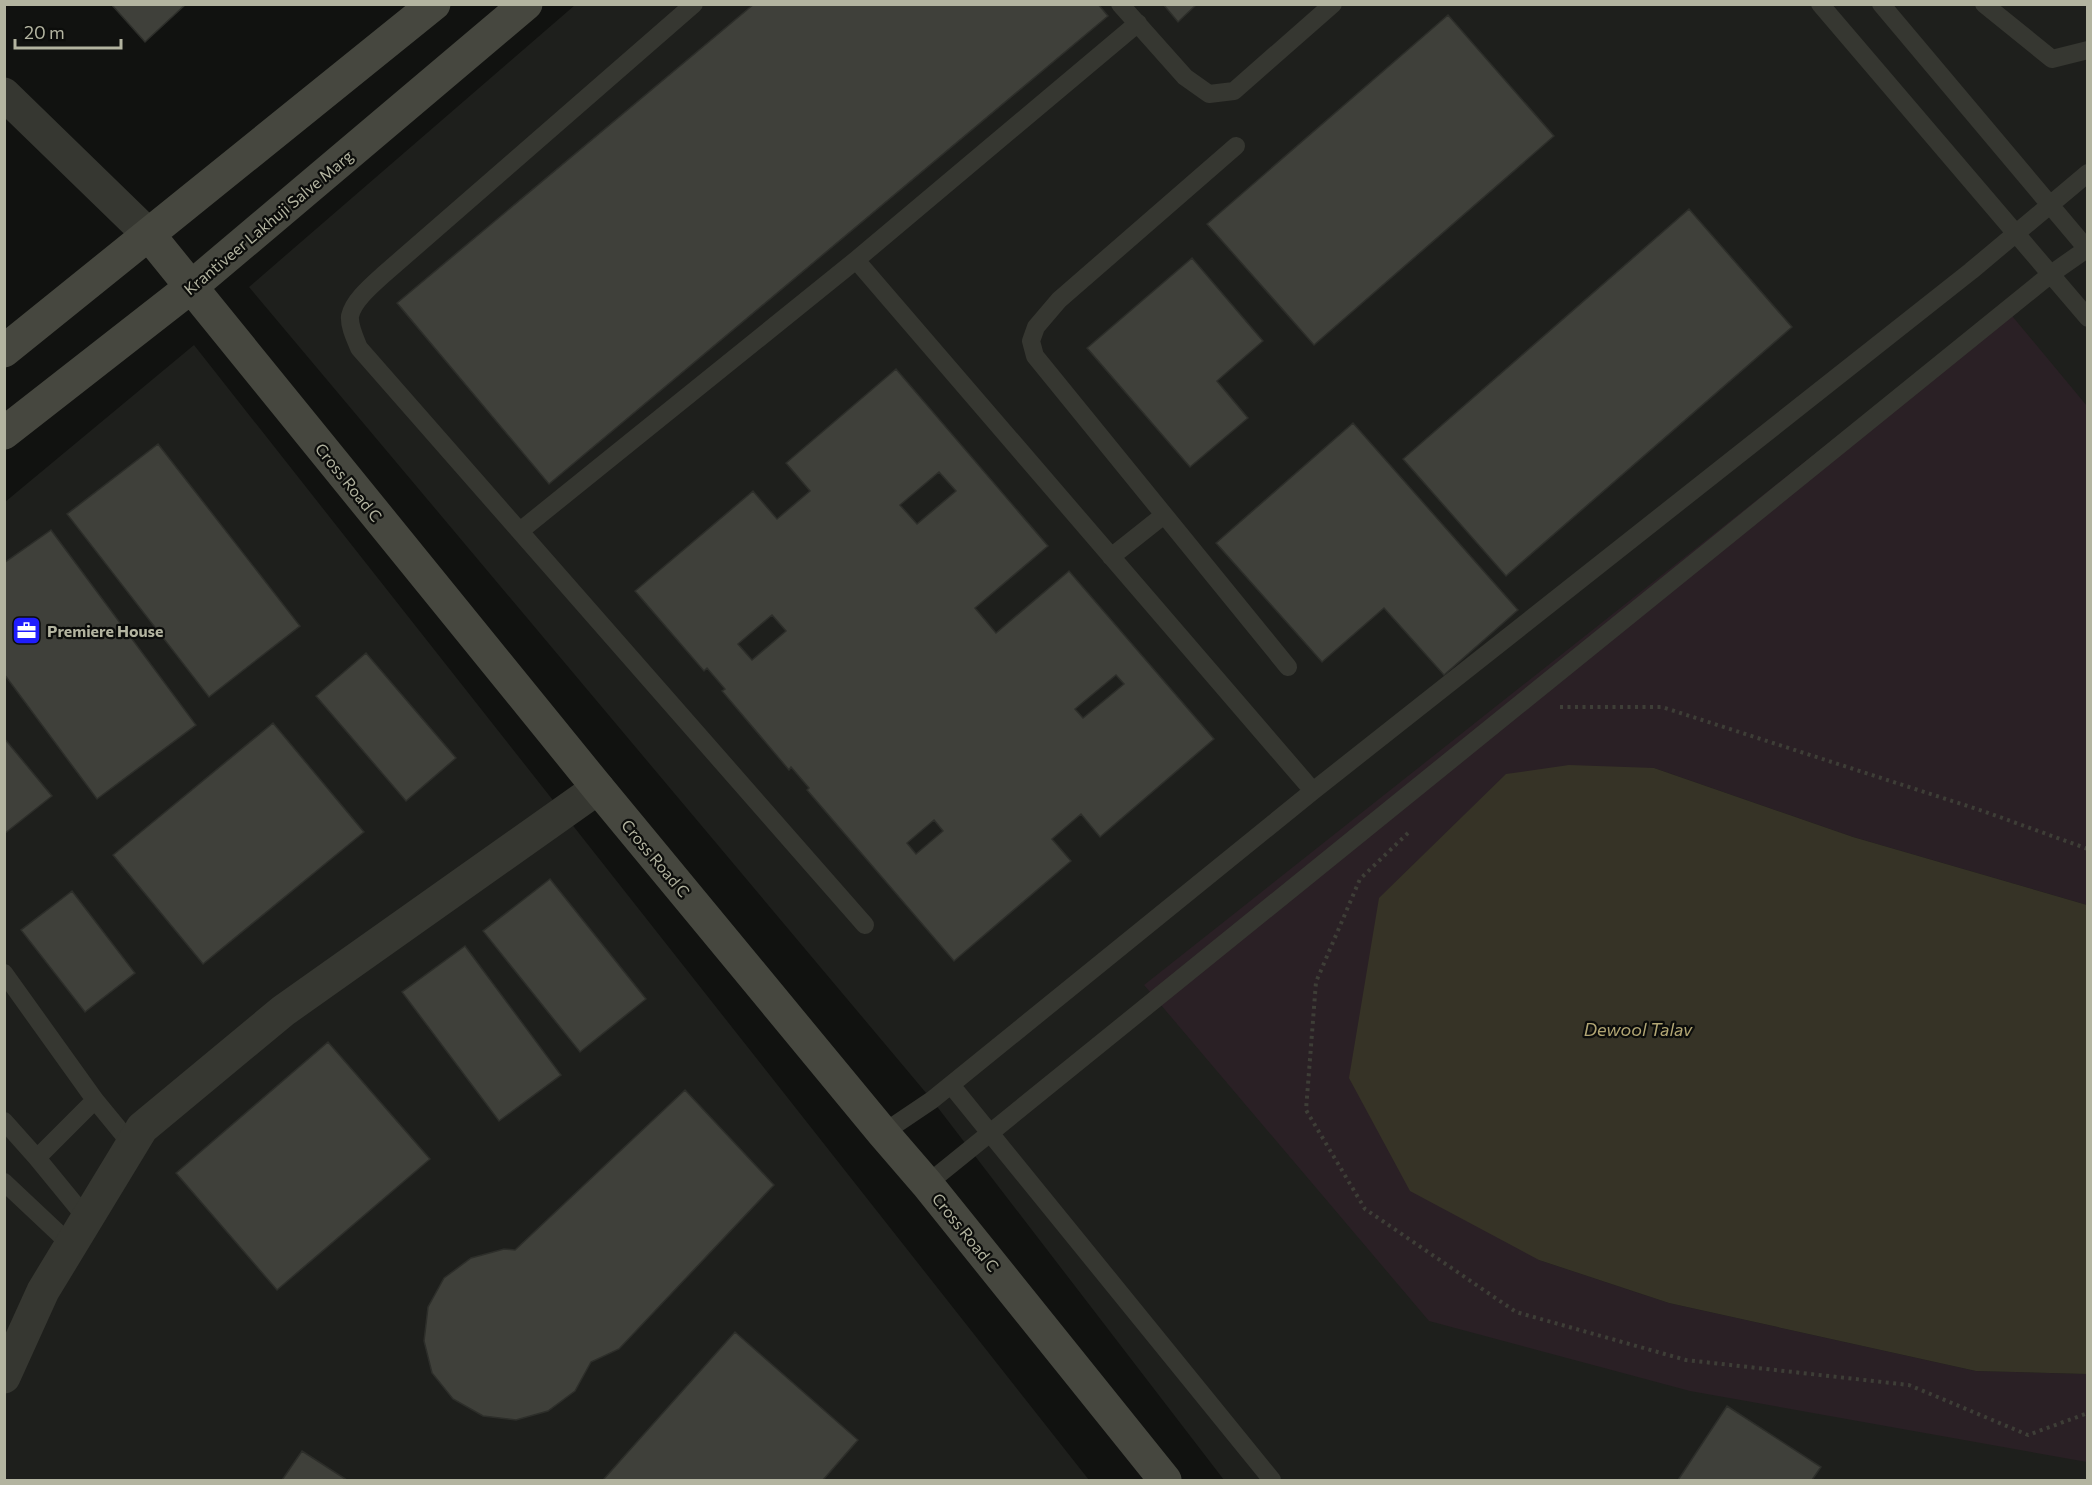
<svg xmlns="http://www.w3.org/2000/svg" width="2092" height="1485" viewBox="0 0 2092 1485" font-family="Commissioner,sans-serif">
<rect width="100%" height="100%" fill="#111210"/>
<path fill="#1e1f1c" d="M575 5H2087V1480H1224L932 1100 249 287Z
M194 345 1089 1480H5V502Z"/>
<path fill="#2a2025" d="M2003 305 2087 406V905L1853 837 1654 768 1539 1260 1669 1303 1976 1371 2087 1374V1462L1690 1391 1429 1321 1144 985Z"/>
<path fill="#363326" d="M1569 765 1654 768 1853 837 2087 905V1374L1976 1371 1669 1303 1539 1260 1410 1191 1349 1078 1379 898 1506 774Z"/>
<path fill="#3f403a" stroke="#2d2e2a" stroke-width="1.5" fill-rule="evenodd" d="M111 4H186L145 42Z
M754 4H1098L1108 16 549 484 397 303Z
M1163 4H1197L1178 22Z
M1448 15 1554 136 1314 345 1207 224Z
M1689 209 1792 327 1506 576 1403 459Z
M1192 258 1263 341 1217 381 1248 418 1190 467 1087 348Z
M896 369 1048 546 975 608 996 633 1069 571 1214 739 1100 837 1081 814 1052 839 1071 861 954 961 807 790 809 788 791 767 789 770 722 691 725 689 707 668 704 671 635 591 753 491 777 519 810 491 786 463ZM939 472 956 491 917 524 900 505ZM772 615 786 631 752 660 738 644ZM1116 675 1124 684 1083 718 1075 709ZM934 820 943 831 916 854 907 843Z
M1353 423 1518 610 1444 675 1384 608 1322 662 1216 543Z
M158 444 300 626 209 697 67 514Z
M51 530 196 725 97 799 4 674V563Z
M366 653 456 758 406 801 316 696Z
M273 723 364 832 203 964 113 855Z
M4 738 52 796 4 834Z
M550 879 646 999 580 1052 483 931Z
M72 891 135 973 85 1012 21 930Z
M465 946 561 1075 499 1121 402 992Z
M328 1042 430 1159 277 1290 176 1173Z
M685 1090 774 1185 619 1349 591 1362 575 1391 548 1411 516 1420 483 1416 453 1399 432 1373 424 1341 428 1307 444 1278 471 1258 504 1249 515 1250Z
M735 1332 858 1440 823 1480H603Z
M1727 1406 1821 1467 1812 1480H1678Z
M302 1451 347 1480H282Z"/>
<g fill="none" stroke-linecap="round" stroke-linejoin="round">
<path stroke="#3e3e37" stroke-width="4" stroke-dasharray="3 4.5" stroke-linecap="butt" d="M1560 707H1662L1983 811 2088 849
M1408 833 1360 879 1316 982 1306 1110 1365 1209 1516 1312 1686 1360 1909 1385 2028 1435 2088 1413"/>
<path stroke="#363731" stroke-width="18" d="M694 4 383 275C372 285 353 301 350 316 349 326 355 338 359 348L865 925
M1120 4 1185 77 1209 94 1234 91 1333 4
M1820 4 2088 318
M1881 4 2088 250
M1984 4 2052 59 2088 50
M1236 146 1059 300 1036 327 1031 341 1035 356 1288 667
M856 260 1313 791
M520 531 856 260 1138 23
M1111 557 1164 515
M4 973 95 1100 132 1145
M951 1085 1272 1480
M4 1121 37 1158 87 1219
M883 1133 932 1100 1313 791 1971 271 2088 173
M37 1158 95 1100
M4 1182 71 1245
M927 1184 2051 274 2088 248"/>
<path stroke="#363731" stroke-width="33" d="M4 1377 43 1291 142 1128 283 1011 598 788"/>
<path stroke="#363731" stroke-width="33" d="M4 94 149 235"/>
<path stroke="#46473f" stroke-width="33" d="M149 235 598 788 883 1133 927 1184 1165 1480
M4 351 434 4
M4 433 191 287 526 4"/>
</g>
<defs>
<symbol id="office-square" viewBox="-11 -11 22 22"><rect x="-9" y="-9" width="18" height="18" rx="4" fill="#201dfd" stroke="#0c0d0b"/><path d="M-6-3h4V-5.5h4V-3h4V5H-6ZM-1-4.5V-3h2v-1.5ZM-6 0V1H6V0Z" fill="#fff"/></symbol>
</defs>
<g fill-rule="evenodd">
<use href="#office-square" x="10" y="614" width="33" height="33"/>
</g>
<g text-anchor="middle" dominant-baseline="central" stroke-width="4.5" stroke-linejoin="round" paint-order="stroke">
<g font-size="16" fill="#b3b4a0" stroke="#0c0d0b">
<text transform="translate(268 222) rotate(-40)">Krantiveer Lakhuji Salve Marg</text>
<text transform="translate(349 482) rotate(51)">Cross Road C</text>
<text transform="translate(656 858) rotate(50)">Cross Road C</text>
<text transform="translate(966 1232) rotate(51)">Cross Road C</text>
</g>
<g font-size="16" font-weight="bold" fill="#b3b4a0" stroke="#0c0d0b" text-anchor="start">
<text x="47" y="630">Premiere House</text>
</g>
<g font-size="18" font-style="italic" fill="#b2a674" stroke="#0c0d0b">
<text x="1638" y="1029">Dewool Talav</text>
</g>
</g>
<rect width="2092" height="1485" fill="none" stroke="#b3b4a0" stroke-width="12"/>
<path d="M15 39v9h106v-9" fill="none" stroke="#b3b4a0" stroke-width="3"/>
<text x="24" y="39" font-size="18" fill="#b3b4a0" stroke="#0c0d0b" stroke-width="4.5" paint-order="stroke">20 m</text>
</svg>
